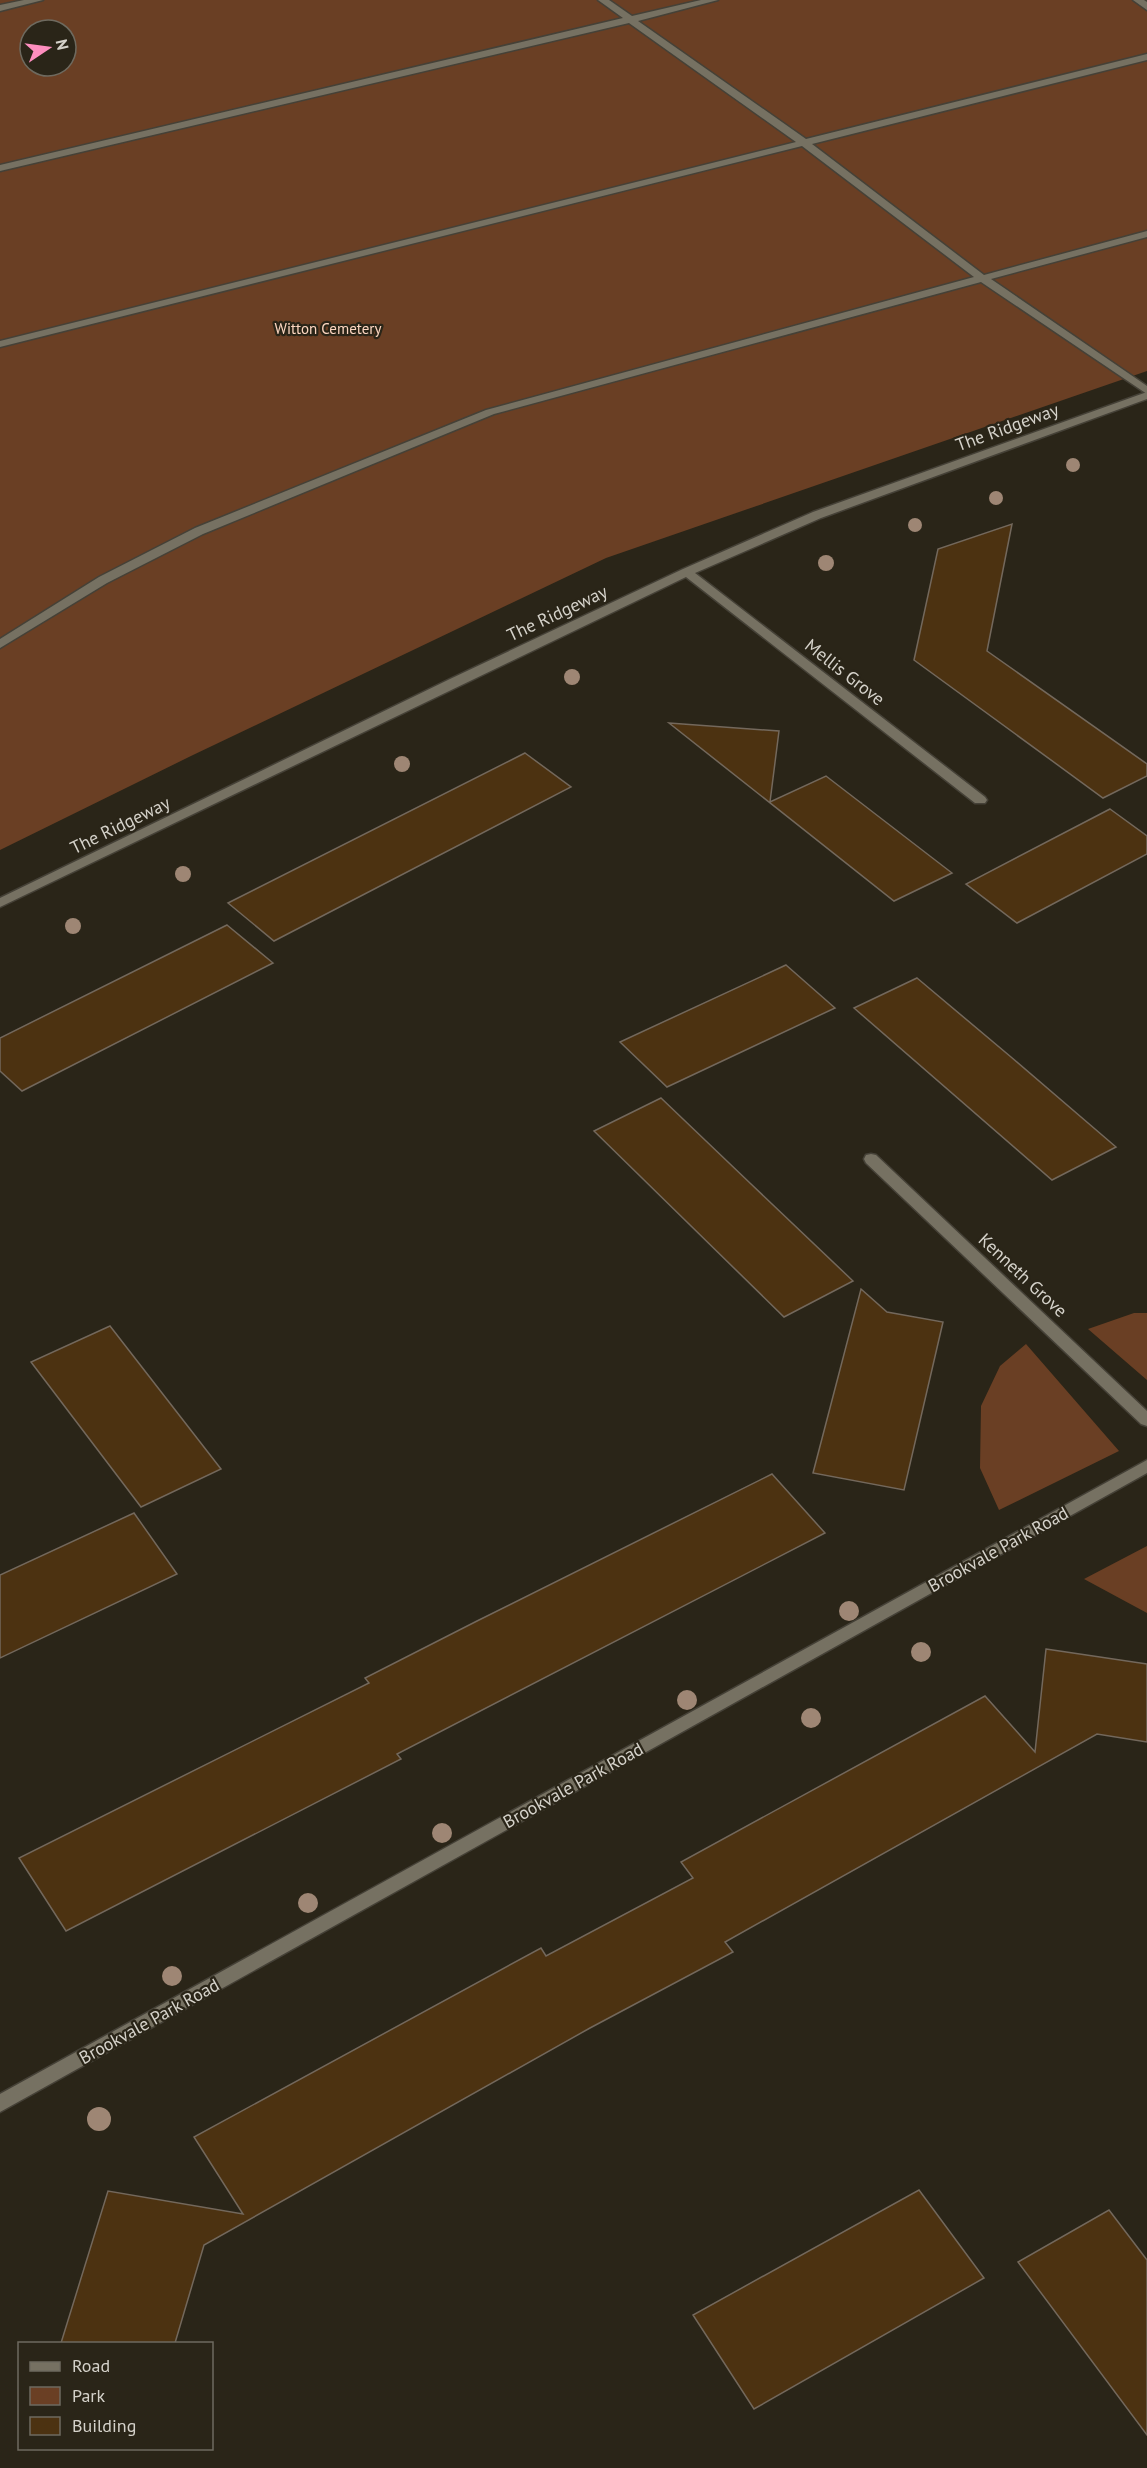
<svg xmlns="http://www.w3.org/2000/svg" width="1147" height="2468" viewBox="0 0 1147 2468" font-family="'PT Sans',sans-serif">
<rect width="100%" height="100%" fill="#2a2518"/>
<path fill="#6a3f24" fill-rule="evenodd" d="M0 0H1147V371L606 558 193 755 0 850ZM30 30H66V66H30Z
M1134 1313H1147V1380L1088 1329Z
M1026 1344 1119 1451 999 1510 980 1468 981 1406 1000 1366Z
M1147 1546V1613L1084 1579Z"/>
<path fill="#4c3211" stroke="#73685c" stroke-width="1.5" d="M1012 524 987 651 1147 764V776L1103 798 914 660 938 549Z
M669 723 779 731 770 802 826 776 952 873 894 901Z
M525 753 571 787 274 941 228 903Z
M1110 809 1147 836V854L1017 923 966 884Z
M227 925 273 963 22 1091 0 1071V1038Z
M786 965 835 1008 667 1087 620 1042Z
M917 978 1011 1057 1116 1147 1052 1180 854 1008Z
M661 1098 751 1184 853 1281 784 1317 594 1131Z
M861 1289 887 1312 943 1322 904 1490 813 1473Z
M110 1326 221 1469 141 1507 31 1362Z
M772 1474 825 1533 397 1754 401 1759 66 1931 19 1858 369 1683 365 1678 477 1621Z
M134 1513 177 1574 0 1658V1575Z
M1046 1649 1147 1664V1742L1097 1734 725 1942 733 1952 590 2028 204 2245 175 2343H61L108 2191 243 2214 194 2137 541 1948 546 1956 693 1878 681 1862 985 1696 1035 1752Z
M919 2190 984 2278 754 2409 693 2315Z
M1109 2210 1147 2260V2435L1018 2262Z"/>
<g fill="none" stroke-linecap="round" stroke-linejoin="round">
<defs>
<path id="service" d="M24 0H43L0 11V5Z
M598 0H609L632 16 701 0H718L638 21 806 139 1147 54V60L812 144 984 275 1147 231V237L991 279 1147 386V394L981 282 494 414 203 534 107 583 0 648V639L99 577 195 528 486 410 974 277 802 146 0 347V341L796 142 629 23 0 171V165L623 18Z
M1133 0H1144L1147 2V10Z"/>
<path id="minor" d="M1147 392V399L821 518 695 573 985 797 987 800 985 803H975L686 577 0 907V898L450 679 683 569 813 512Z
M871 1154 876 1155 1147 1411V1426L1141 1424 866 1163 864 1159 866 1155Z
M1147 1460V1473L0 2112V2094Z"/>
</defs>
<use href="#service" stroke="#454137" stroke-width="3"/>
<use href="#minor" stroke="#454137" stroke-width="3"/>
<use href="#service" fill="#767162" fill-rule="evenodd"/>
<use href="#minor" fill="#767162" fill-rule="evenodd"/>
</g>
<g fill="#9e8674">
<circle cx="1073" cy="465" r="7"/>
<circle cx="996" cy="498" r="7"/>
<circle cx="915" cy="525" r="7"/>
<circle cx="826" cy="563" r="8"/>
<circle cx="572" cy="677" r="8"/>
<circle cx="402" cy="764" r="8"/>
<circle cx="183" cy="874" r="8"/>
<circle cx="73" cy="926" r="8"/>
<circle cx="849" cy="1611" r="10"/>
<circle cx="921" cy="1652" r="10"/>
<circle cx="687" cy="1700" r="10"/>
<circle cx="811" cy="1718" r="10"/>
<circle cx="442" cy="1833" r="10"/>
<circle cx="308" cy="1903" r="10"/>
<circle cx="172" cy="1976" r="10"/>
<circle cx="99" cy="2119" r="12"/>
</g>
<g text-anchor="middle" dominant-baseline="central" stroke-width="4.5" stroke-linejoin="round" paint-order="stroke">
<g font-size="15" fill="#fcd6c0" stroke="#2a2518">
<text x="328" y="328">Witton Cemetery</text>
</g>
<g font-size="18" fill="#d5d2ca" stroke="#2a2518">
<text transform="translate(1007 427) rotate(-20)">The Ridgeway</text>
<text transform="translate(557 613) rotate(-25)">The Ridgeway</text>
<text transform="translate(845 672) rotate(38)">Mellis Grove</text>
<text transform="translate(120 825) rotate(-26)">The Ridgeway</text>
<text transform="translate(1023 1275) rotate(43)">Kenneth Grove</text>
<text transform="translate(998 1549) rotate(-29)">Brookvale Park Road</text>
<text transform="translate(573 1785) rotate(-29)">Brookvale Park Road</text>
<text transform="translate(149 2021) rotate(-29)">Brookvale Park Road</text>
</g>
</g>
<rect x="18" y="2342" width="195" height="108" fill="#2a2518" stroke="#6e6a5f" stroke-width="1.5"/>
<rect x="30" y="2362" width="30" height="9" fill="#767162" stroke="#6e6a5f" stroke-width="1.5"/>
<text x="72" y="2372" font-size="18" fill="#d5d2ca">Road</text>
<rect x="30" y="2387" width="30" height="18" fill="#6a3f24" stroke="#6e6a5f" stroke-width="1.5"/>
<text x="72" y="2402" font-size="18" fill="#d5d2ca">Park</text>
<rect x="30" y="2417" width="30" height="18" fill="#4c3211" stroke="#6e6a5f" stroke-width="1.5"/>
<text x="72" y="2432" font-size="18" fill="#d5d2ca">Building</text>
<g transform="translate(48 48) rotate(77)"><circle r="28" fill="#2a2518" stroke="#6e6a5f" stroke-width="1.5"/>
<path d="M0-4.5L10 22L0 15L-10 22Z" fill="#fd8ebe"/>
<text y="-9" font-size="16" font-weight="bold" text-anchor="middle" fill="#d5d2ca">N</text>
</g>
</svg>
